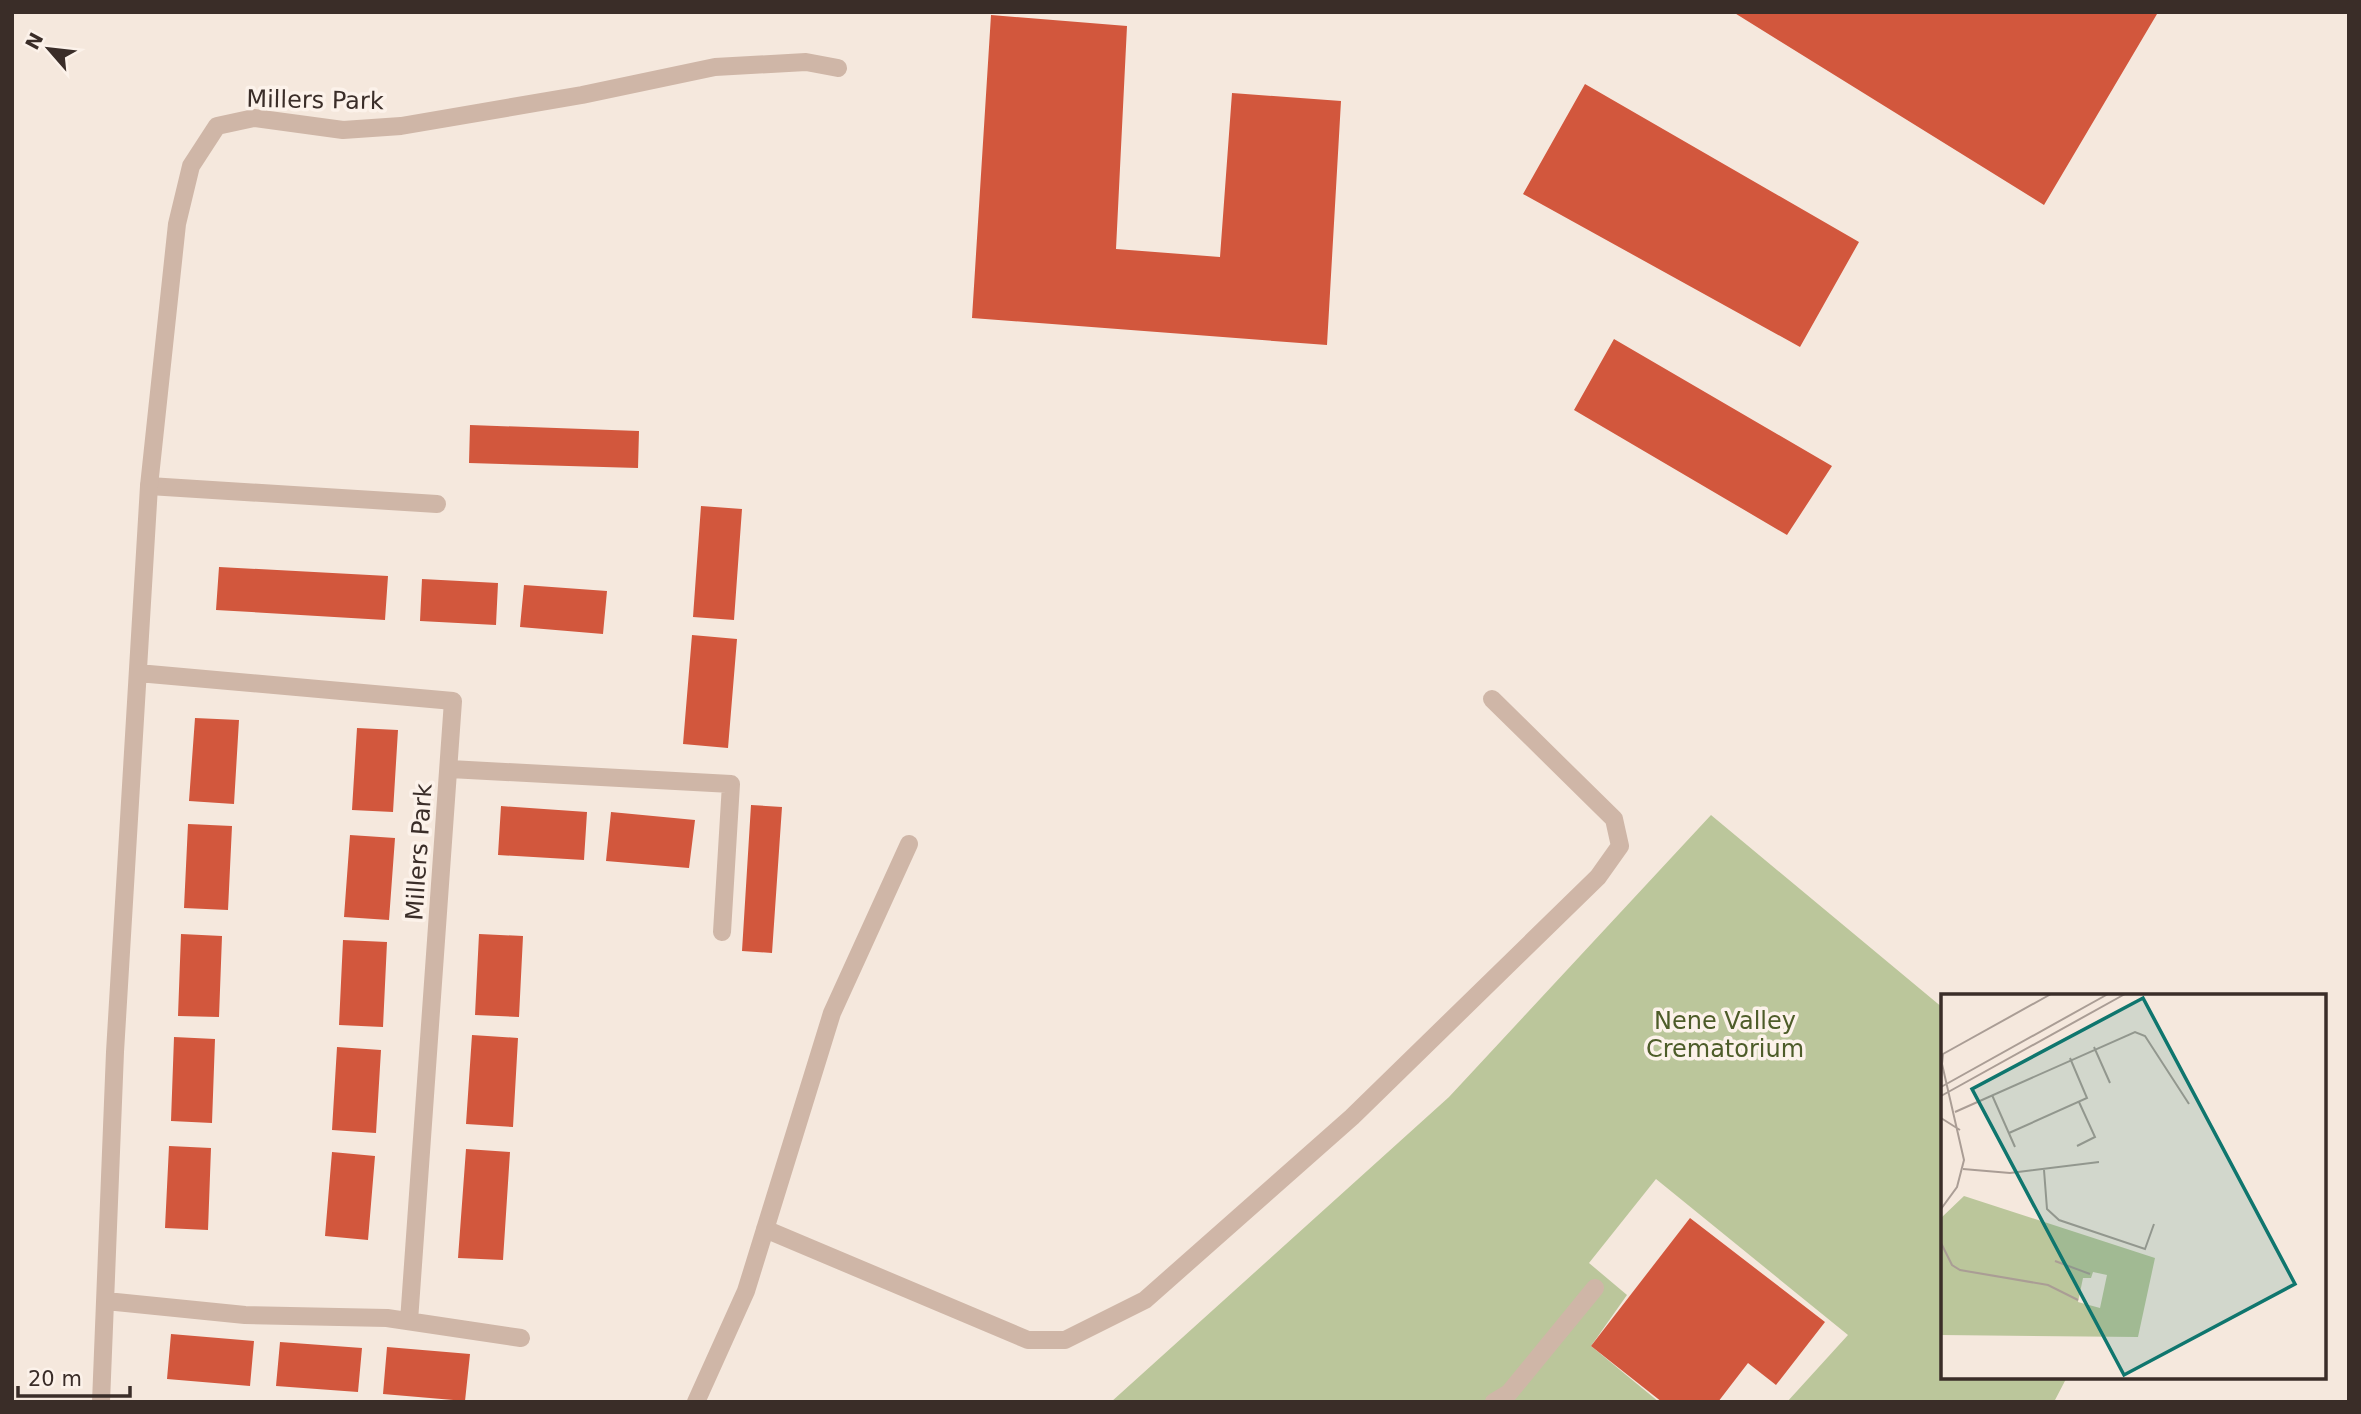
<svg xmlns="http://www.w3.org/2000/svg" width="2361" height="1414" viewBox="0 0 2361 1414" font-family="'DejaVu Sans',sans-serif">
<rect width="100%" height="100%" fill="#f5e8dd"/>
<path fill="#bbc69b" d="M1711 815 1943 1008V1377H2067L2054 1402H1787L1848 1335 1656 1179 1589 1263 1627 1295 1591 1346 1659 1402H1111L1449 1097Z"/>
<path fill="#d2573d" d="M1733 12H2154L2157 14 2044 205Z
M991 15 1127 26 1116 249 1220 257 1232 93 1341 101 1327 345 972 318Z
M1585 84 1859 242 1800 347 1523 194Z
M1614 339 1832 466 1787 535 1574 410Z
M470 425 639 431 638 468 469 463Z
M701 506 742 509 734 620 693 617Z
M219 567 388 576 385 620 216 610Z
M422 579 498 583 496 625 420 621Z
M524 585 607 591 603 634 520 627Z
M692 635 737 639 728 748 683 744Z
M195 718 239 720 234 804 189 801Z
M357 728 398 730 393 812 352 810Z
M751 805 782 807 772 953 742 951Z
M501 806 587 812 584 860 498 855Z
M611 812 695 820 689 868 606 861Z
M188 824 232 826 228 910 184 908Z
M350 835 395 838 389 920 344 917Z
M181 934 222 936 219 1017 178 1016Z
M479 934 523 936 519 1017 475 1015Z
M343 940 387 942 383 1027 339 1025Z
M472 1035 518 1038 513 1127 466 1124Z
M174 1037 215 1039 212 1123 171 1121Z
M337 1047 381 1050 376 1133 332 1130Z
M169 1146 211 1148 208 1230 165 1228Z
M466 1149 510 1152 503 1260 458 1258Z
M332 1152 375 1156 368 1240 325 1236Z
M1690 1218 1825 1322 1776 1385 1748 1363 1718 1402H1662L1591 1346Z
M171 1334 254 1341 250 1386 167 1379Z
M280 1342 362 1348 358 1392 276 1386Z
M387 1347 470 1354 465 1401 383 1394Z"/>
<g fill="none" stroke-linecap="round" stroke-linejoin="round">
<path stroke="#cfb6a7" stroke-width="18" d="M149 486 437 504
M765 1229 1028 1340H1065L1145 1300 1352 1117 1598 877 1620 846 1614 819 1492 699
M696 1402 746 1291 832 1013 909 844
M1494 1402 1509 1393 1595 1288"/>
<path stroke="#cfb6a7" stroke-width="18" d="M138 673 453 701 409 1321
M450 769 731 784 722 932
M106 1301 245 1315 387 1318 521 1338
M101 1402 115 1052 149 486 177 224 191 166 217 126 254 118 343 130 401 126 582 95 715 67 806 62 838 68"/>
</g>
<g text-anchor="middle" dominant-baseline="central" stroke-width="7" stroke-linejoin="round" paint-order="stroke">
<g font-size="24" fill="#3a2d28" stroke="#fcf2ea">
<text transform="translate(315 100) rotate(1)">Millers Park</text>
<text transform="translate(419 852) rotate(-86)">Millers Park</text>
</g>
<g font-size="24" fill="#4d5c29" stroke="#fcf2ea">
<text x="1725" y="1021">Nene Valley<tspan x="1725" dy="28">Crematorium</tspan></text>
</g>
</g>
<g transform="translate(1941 994)">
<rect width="385" height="385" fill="#f5e8dd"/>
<path d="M23 202 214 264 197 343 0 341V224ZM152 278 166 281 159 314 137 308 142 284H150Z" fill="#bbc69b" fill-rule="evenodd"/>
<path fill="none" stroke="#aa9d95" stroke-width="2" d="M153 53 169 89M0 93 167 0M51 101 74 153M0 102 184 0M14 118 194 38 204 42 248 110M0 124 19 136M68 139 146 104 129 64M136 152 154 143 138 108M22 175 69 179 158 168M103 176 106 215 118 226 204 255 213 230M0 215 16 193 23 166 1 70 2 60 110 0M0 249 11 271 19 276 107 291 137 306M114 267 149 280"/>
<path fill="#0f766e" fill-opacity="0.15" stroke="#0f766e" stroke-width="3.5" d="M202 4 354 290 183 381 31 95Z"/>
<rect width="385" height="385" fill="none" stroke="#3a2d28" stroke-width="3.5"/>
</g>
<rect width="2361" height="1414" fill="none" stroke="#3a2d28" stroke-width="28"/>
<g transform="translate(49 49) rotate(298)" stroke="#fcf2ea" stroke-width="5" paint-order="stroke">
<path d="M0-5L12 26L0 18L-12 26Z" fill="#3a2d28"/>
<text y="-10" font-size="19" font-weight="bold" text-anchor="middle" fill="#3a2d28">N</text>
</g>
<path d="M18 1386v10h112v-10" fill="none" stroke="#3a2d28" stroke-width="3.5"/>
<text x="28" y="1386" font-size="21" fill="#3a2d28" stroke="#fcf2ea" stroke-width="5" paint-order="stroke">20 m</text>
</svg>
